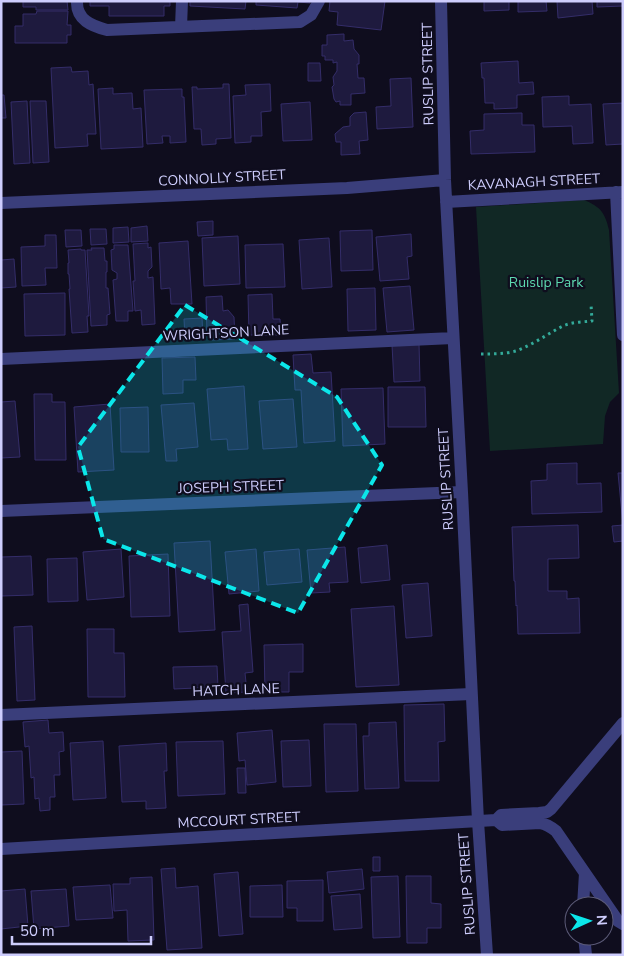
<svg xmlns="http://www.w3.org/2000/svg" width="624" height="956" viewBox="0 0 624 956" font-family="'Nunito Sans',sans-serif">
<rect width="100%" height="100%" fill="#0f0d1e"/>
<path fill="#112825" d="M584 200C601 207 605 213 609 230L619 393 610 402 605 416 603 444 490 451 476 207Z"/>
<path fill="#1e1a3e" stroke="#342d69" d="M23 1H67L68 10H36V7H23Z
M90 1H170V6H164V16H109V6H90Z
M190 1H246L245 9 190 6Z
M256 1H310V3L298 2 297 8 256 5Z
M330 1H385L381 30 337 25 338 12 329 11Z
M484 1H509V10L484 11Z
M518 1H546L547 11 518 12Z
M557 1H592L593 14 558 18Z
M597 1H623V6L597 7Z
M37 11H68L67 25H71V35H67V43H15V26H23V14H36Z
M344 34V41L353 40 354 49 359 55V64H357L358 78H364L365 93 351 94V105H340V101L336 102 334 99 332 87 334 85 333 77 337 71V62L333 63V60H325V56H322V45H327V35Z
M518 61 519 83 533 82 534 94 517 95V108L494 109V103H485L484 78H482L481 63Z
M308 63H320L321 81H308Z
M71 67 72 72 88 71 89 85 93 84 96 134H87L88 146 55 148 51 68Z
M411 78 413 127 377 129 376 107 391 106 390 79Z
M223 84H229L231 138 216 139V144L202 145 201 129H194L192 87H197V89L223 88Z
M270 84 271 111 261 112 262 136H251V142L235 143 233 96 246 95 245 85Z
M113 88V94L132 93 133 109 141 108 143 147 101 149 98 89Z
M182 89V97H184L186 142 170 143V136H162L163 143 147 144 144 90Z
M1 95H4L6 118H1Z
M569 96V105L591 104 593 143 573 144 572 126 543 127 542 97Z
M27 101 30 163 14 164 11 102Z
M30 101H46L49 162 33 163Z
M310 102 312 140 283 141 281 104Z
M623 103V144L606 145 603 104Z
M366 112 368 140 359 141 360 154 341 155V142H336L335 134 343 127 350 126V117L354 113Z
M522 113V125H534L535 152 471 154 470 131 484 130V114Z
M213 221V235L198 236 197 222Z
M147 226 148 241 131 242V228Z
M128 227 129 242 113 243V228Z
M90 229H106L107 244 91 245Z
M65 230H81L82 246 66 247Z
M372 230 373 270 341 271 340 231Z
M411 234 412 256 407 257 409 279 380 281 376 237Z
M45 235H56L57 268H45L46 285 22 286 21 247 45 246Z
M238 236 240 284 204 286 202 238Z
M329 238 332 287 302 289 299 240Z
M188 241 192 304H171L170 288 161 289 159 243Z
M148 243V248L151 247 152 267 148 271V278L153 277 155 324 142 325 141 310 135 311 133 281H135L133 244Z
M283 244 285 287 246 288 245 245Z
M114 245H128L133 311H128V321H116L113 280 117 279V273L112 270 111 250 114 249Z
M91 248H104L105 261H107V272H106V288H108L110 314 107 315V325L91 326 87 250H92Z
M81 249V250H85L89 316H87L88 332 72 333 69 289H70L69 274H68V263H69L68 250Z
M14 259 16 287 1 288V260Z
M410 286 414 330 387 332 383 288Z
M375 288 376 330 348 331 347 289Z
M65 293V335L25 336 24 294Z
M272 294 273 319H280L281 335H249L248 295Z
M222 296 223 311 228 310 234 317 235 339 212 340V335H207L206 297Z
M202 318 203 337 185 338 184 319Z
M419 344 420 381 394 382 392 345Z
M311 354 313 373 331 372 335 441 304 443 301 390H295L293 355Z
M195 357 196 380H183V393L163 394 162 358Z
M244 386 248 449 228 450 227 439 211 440 207 389Z
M388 387H425L426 427H388Z
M383 388 385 444 343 446 341 389Z
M34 394H52V402H65L66 460H35Z
M293 399 297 447 263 449 259 401Z
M15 401 20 457 1 458V402Z
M194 403 198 447 176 449 177 461H166L161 405Z
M110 404 114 470 78 472 74 407Z
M148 407 149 452H121L120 408Z
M577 463V484L601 483 602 512 532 514 531 481 547 480V464Z
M618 473H623V541L614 542 612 526 623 525Z
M578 525 579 558 548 559V591H567V599L579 598 580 633 518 634 517 605 516 606 515 581H514L512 527Z
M210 541 215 630 179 632 174 543Z
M387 545 390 580 361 583 358 548Z
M345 547 348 582 329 583 330 592 311 593 307 550Z
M121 549 124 597 87 600 83 552Z
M256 549 259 591 229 594 225 552Z
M299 549 302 582 267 585 264 552Z
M168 554 170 616 131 617 129 556Z
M31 556 33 595 1 596V557Z
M77 558 78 601 48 602 47 559Z
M428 583 432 636 406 638 402 585Z
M248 604 253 672 245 673 247 692 226 693 222 632 241 631 239 605Z
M394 606 399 685 356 687 351 609Z
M32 626 35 700 17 701 14 627Z
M87 629H114V653H124L125 697H88Z
M303 644V672H289V692H265L264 645Z
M217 666 218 687 174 689 173 667Z
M444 704 445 741 438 742 439 781H405L404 705Z
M48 720 49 733 63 732 64 751 59 752 60 775H54L55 797H50V810L40 811 39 798 35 799 34 777 31 778 29 746 25 747 23 722Z
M396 722 399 788 365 789 363 736H369V723Z
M324 724H356L358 791 326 792Z
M272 730 276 782 247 785 245 760 239 761 237 733Z
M309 740 311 786 283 787 281 741Z
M103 741 106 798 73 800 70 743Z
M223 741 225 794 178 796 176 742Z
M166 743 167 771H164L166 808 146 809V801L122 802 119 746Z
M22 751 24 804 1 805V752Z
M237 768H245L246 793H238Z
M373 857H380V871H373Z
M175 868 176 888 198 886 202 948 167 950 161 869Z
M362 869 364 889 329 893 327 872Z
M238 872 243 934 219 936 214 874Z
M398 876 400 937 373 938 371 877Z
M406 876H431V903L441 904V928H427V943H407Z
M152 877 154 940 128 941 127 910 114 911 113 884H130V878Z
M323 880V921H297V908H287V881Z
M110 885 113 918 76 920 73 887Z
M282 885 283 917H250V886Z
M25 889 28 926 1 929V891Z
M66 889 69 926 34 929 31 891Z
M360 894 362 928 334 930 331 896Z"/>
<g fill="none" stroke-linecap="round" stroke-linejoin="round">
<path stroke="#3a9" stroke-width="3" stroke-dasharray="2.5 4" stroke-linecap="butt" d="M481 354C493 354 505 354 516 351 532 345 546 335 561 327 570 322 582 322 592 321L591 304"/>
<path stroke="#3a3e7b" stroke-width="12" d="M77 1C76 20 92 26 107 30L300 22 311 15 319 1
M441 1 445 180 462 492 478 821 487 955
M181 27 182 1
M616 192 623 335
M446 202 623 192
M1 203 347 188 445 180
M1 359 453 338
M1 511 462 492
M1 715 471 694
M496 820 502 825 540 823C546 824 551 827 556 831L618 921 623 924
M1 849 496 820 501 815 539 813 547 812 551 809 623 723
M583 906 585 873
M584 936 586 955"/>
</g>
<path fill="#0be7ea" fill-opacity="0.2" stroke="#0be7ea" stroke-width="4" stroke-dasharray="10 6" stroke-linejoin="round" d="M185 305 337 397 382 465 298 613 103 539 78 447Z"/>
<g text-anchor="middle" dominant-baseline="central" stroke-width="4.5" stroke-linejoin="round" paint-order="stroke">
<g font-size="14" fill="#cecdfd" stroke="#0f0d1e">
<text transform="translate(428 74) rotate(-91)">RUSLIP STREET</text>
<text transform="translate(222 178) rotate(-3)">CONNOLLY STREET</text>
<text transform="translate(534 182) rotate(-3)">KAVANAGH STREET</text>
<text transform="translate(226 333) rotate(-3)">WRIGHTSON LANE</text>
<text transform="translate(446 479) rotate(-93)">RUSLIP STREET</text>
<text transform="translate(231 487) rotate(-2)">JOSEPH STREET</text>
<text transform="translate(236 690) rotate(-2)">HATCH LANE</text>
<text transform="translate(239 820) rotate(-3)">MCCOURT STREET</text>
<text transform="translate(467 884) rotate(-94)">RUSLIP STREET</text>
</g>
<g font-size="14" fill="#5dd8af" stroke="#0f0d1e">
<text x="546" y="282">Ruislip Park</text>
</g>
</g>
<rect width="624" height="956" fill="none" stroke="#cecdfd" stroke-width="5"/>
<g transform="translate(589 921) rotate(87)"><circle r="24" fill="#0f0d1e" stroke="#5b5a77"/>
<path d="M0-4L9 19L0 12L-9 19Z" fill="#0be7ea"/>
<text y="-8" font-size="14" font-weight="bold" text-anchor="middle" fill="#cecdfd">N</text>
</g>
<path d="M12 936v8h139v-8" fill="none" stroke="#cecdfd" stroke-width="2.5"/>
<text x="20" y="936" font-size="15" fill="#cecdfd" stroke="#0f0d1e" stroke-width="4" paint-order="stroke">50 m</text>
</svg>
